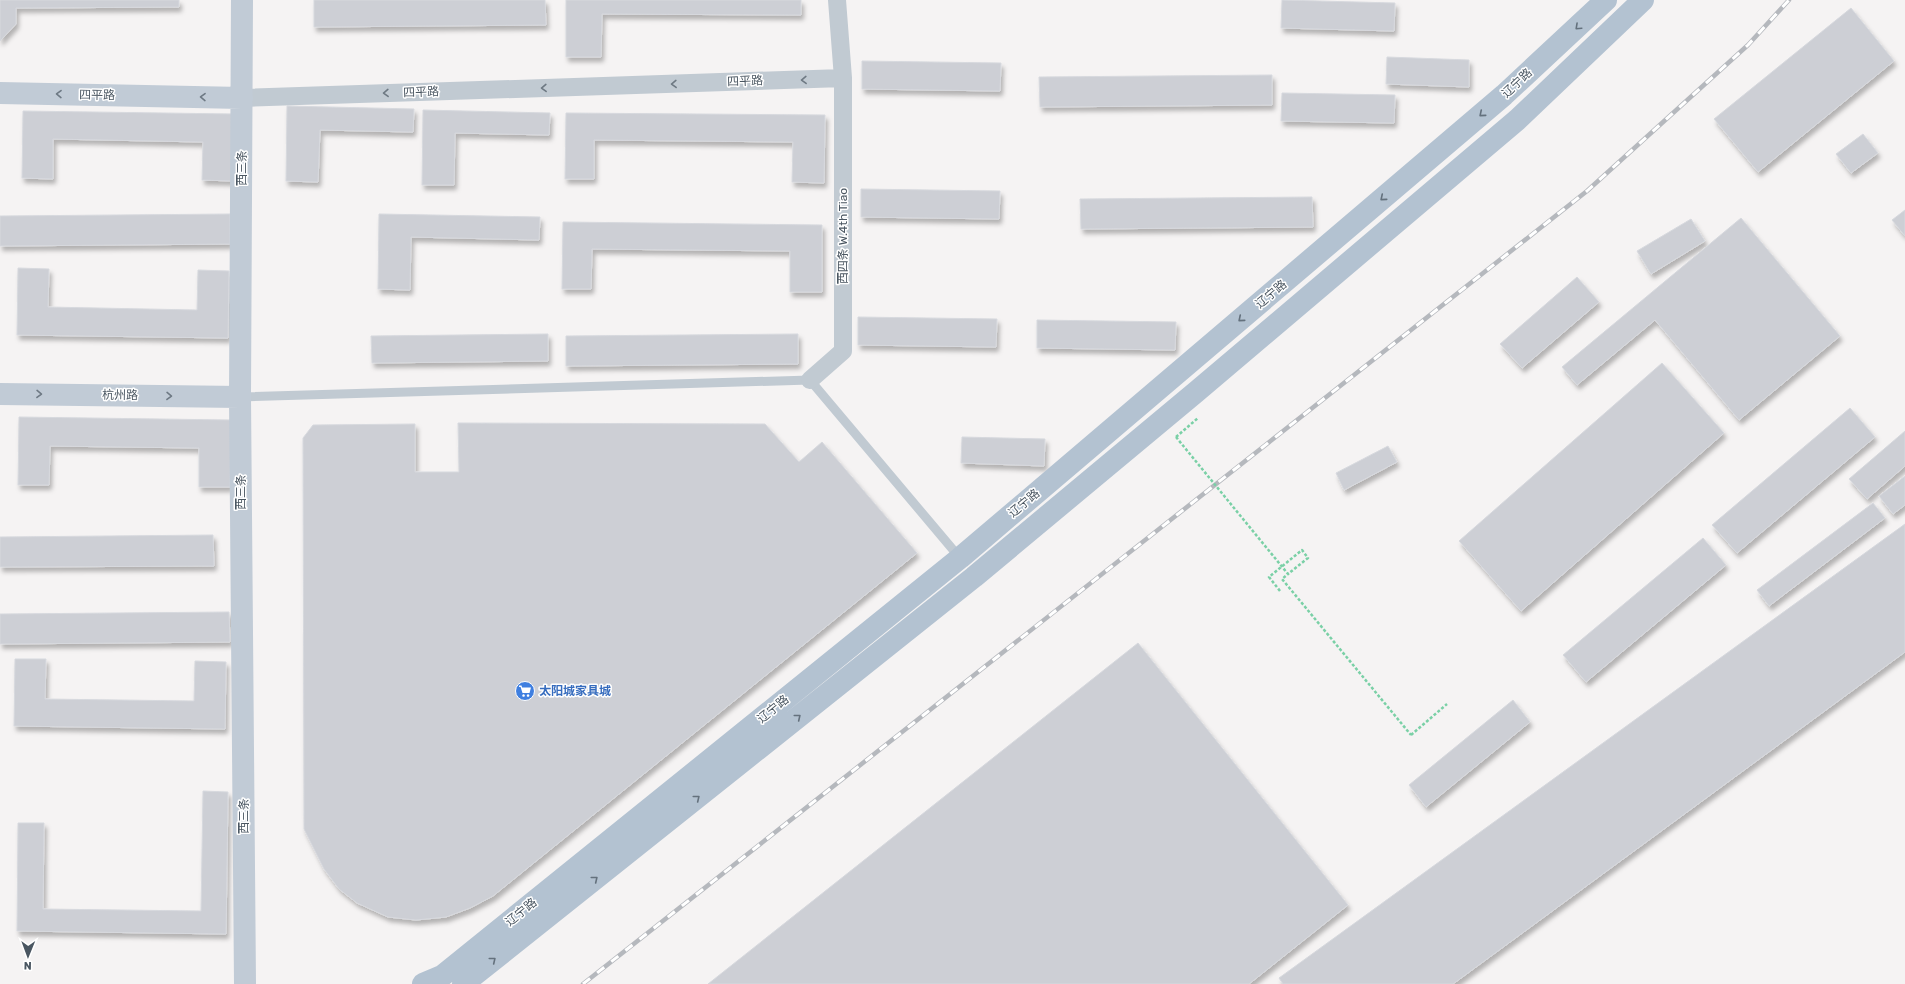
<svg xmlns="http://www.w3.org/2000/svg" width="1905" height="984" viewBox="0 0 1905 984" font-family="Rubik,'Noto Sans SC',sans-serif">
<defs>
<filter id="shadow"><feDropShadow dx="2.5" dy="4.5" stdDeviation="2" flood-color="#0004"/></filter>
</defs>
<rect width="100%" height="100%" fill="#f5f3f3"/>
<path fill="#cdcfd5" stroke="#d7d9de" filter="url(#shadow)" d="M0 0H179V7L16 8V24L0 41Z
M314 0H545L546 25 314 27Z
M566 0H801V15L602 14 601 57H566Z
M1282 0 1395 3 1394 31 1281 28Z
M1851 8 1894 61 1758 172 1714 119Z
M1387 57 1469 60V87L1386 84Z
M862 61 1001 63 1000 91 862 89Z
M1272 75V105L1040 107 1039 77Z
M1282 93 1395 95 1394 123 1281 121Z
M287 106 414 109 413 132 320 130 318 182 286 181Z
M423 110 550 113 549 135 455 133 454 185H422Z
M23 111 234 114 233 181 202 180 203 142 53 139V179L22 178Z
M566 113 825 115 824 183 792 182 793 142 594 140V179H565Z
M1863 134 1878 153 1851 173 1836 154Z
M861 189 1000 191 999 219 861 217Z
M1312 197 1313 227 1081 229 1080 199Z
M1905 210V236L1892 220Z
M230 214V244L0 246V216Z
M379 214 540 217 539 240 411 237 410 290 378 289Z
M1741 218 1840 336 1739 420 1655 320 1577 385 1562 367Z
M1691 219 1705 241 1651 274 1637 251Z
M563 222 822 225V292H790V251L592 249 591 289H562Z
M18 268 49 269 48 307 197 310 198 270 229 271 228 338 17 335Z
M1577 277 1599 302 1522 368 1500 344Z
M858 317 997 319 996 347 858 345Z
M1037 320 1176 322 1175 350 1037 348Z
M548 334V361L372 363 371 336Z
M798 334V364L566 366V336Z
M1662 363 1724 433 1521 611 1459 541Z
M1850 408 1875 437 1737 553 1712 525Z
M19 417 231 420 230 487H199V448L50 446 49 485H18Z
M458 423 765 424 799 462 822 442 917 553 493 896 470 908 446 917 416 920 388 917 357 903 339 889 324 869 304 829 303 438 313 425 415 424V472H459Z
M1905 431V466L1867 499 1849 479Z
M962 437 1045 439 1044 466 961 463Z
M1388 446 1397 462 1344 490 1336 473Z
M1905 476V505L1893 514 1879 496Z
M1873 503 1885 518 1769 606 1757 590Z
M1905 524V652L1453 984H1283L1279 978Z
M213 535 214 566 0 567V537Z
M1703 538 1726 565 1586 682 1563 655Z
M229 612 230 642 0 644V614Z
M1138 643 1348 905 1249 984H708Z
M15 659H46L45 699 194 701 195 661 226 662 225 729 14 726Z
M1513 700 1530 722 1426 807 1409 785Z
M203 791 228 792 226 934 17 931 18 823H44L43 909 201 911Z"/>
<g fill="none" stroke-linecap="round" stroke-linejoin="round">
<path stroke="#7ad0a6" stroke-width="2.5" stroke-dasharray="3 2" stroke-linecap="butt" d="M1176 437 1198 418
M1280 591 1269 577 1302 550 1308 558 1288 574
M1411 735 1447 704"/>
<path stroke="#c1cad2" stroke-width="9" d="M240 397 810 380 960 558"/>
<path stroke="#c1cad2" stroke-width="18" d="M242 98 843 78
M810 380 843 351V78L837 0"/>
<path stroke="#c1cbd6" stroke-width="22" d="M242 0 240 397 245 984
M0 93 242 98
M0 394 240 397"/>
<path stroke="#b3c2d1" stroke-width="22" d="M423 984 442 976 960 558 1504 95 1606 0
M463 984 974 577 1196 392 1517 120 1643 0"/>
<defs>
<path id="rail" d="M583 984 1587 191 1748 45 1789 0"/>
</defs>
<use href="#rail" stroke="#b5b8bd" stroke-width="4.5"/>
<use href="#rail" stroke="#fff" stroke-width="3" stroke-dasharray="9" stroke-linecap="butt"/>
<path stroke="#7ad0a6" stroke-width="2.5" stroke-dasharray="3 2" stroke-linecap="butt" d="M1176 437 1288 574 1282 579 1411 735"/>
</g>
<defs><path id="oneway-chevron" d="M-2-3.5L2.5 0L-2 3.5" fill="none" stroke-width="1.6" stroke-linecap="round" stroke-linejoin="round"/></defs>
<g stroke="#64717d">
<use href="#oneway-chevron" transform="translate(1578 27) rotate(137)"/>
<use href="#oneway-chevron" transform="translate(1482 114) rotate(140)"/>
<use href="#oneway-chevron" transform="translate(1383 198) rotate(140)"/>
<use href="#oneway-chevron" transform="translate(1241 319) rotate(140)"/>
<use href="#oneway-chevron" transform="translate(798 717) rotate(-39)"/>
<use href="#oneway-chevron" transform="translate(697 798) rotate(-39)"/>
<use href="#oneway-chevron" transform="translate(595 879) rotate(-39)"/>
<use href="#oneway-chevron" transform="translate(493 960) rotate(-39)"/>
</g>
<g stroke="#6e7983">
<use href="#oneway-chevron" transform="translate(804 80) rotate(178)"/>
<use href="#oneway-chevron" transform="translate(674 84) rotate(178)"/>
<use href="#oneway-chevron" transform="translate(544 88) rotate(178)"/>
<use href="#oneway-chevron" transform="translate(386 93) rotate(178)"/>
</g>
<g stroke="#6e7984">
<use href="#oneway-chevron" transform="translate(59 94) rotate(-179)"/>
<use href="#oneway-chevron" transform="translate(203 97) rotate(-179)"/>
<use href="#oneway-chevron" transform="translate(39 394) rotate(1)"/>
<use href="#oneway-chevron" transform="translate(169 396) rotate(1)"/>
</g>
<defs>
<symbol id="supermarket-disc" viewBox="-11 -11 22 22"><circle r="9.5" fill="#3f7fe0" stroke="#fff"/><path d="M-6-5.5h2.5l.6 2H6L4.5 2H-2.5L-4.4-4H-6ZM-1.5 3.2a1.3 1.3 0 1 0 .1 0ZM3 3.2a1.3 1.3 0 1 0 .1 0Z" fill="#fff"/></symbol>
</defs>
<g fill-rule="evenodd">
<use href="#supermarket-disc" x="514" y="680" width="22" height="22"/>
</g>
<g text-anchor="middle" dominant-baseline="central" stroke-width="3" stroke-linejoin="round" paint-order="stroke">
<g font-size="12" fill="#4a5661" stroke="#fff">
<text transform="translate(745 81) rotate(-2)">四平路</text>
<text transform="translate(1517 83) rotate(-43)">辽宁路</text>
<text transform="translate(421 92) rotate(-2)">四平路</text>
<text transform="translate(97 95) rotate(1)">四平路</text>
<text transform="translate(242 168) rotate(-90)">西三条</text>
<text transform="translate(843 236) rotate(-90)">西四条 W.4th Tiao</text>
<text transform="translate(1271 294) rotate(-40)">辽宁路</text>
<text transform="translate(120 395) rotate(1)">杭州路</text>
<text transform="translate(241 492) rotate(-90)">西三条</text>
<text transform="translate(1024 503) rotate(-40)">辽宁路</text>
<text transform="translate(773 709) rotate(-39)">辽宁路</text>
<text transform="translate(244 816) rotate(-90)">西三条</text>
<text transform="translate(521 912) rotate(-39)">辽宁路</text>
</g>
<g font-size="12" font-weight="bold" fill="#366cbe" stroke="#fff" text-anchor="start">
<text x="539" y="691">太阳城家具城</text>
</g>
</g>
<g transform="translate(28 956) rotate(181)" stroke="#ffffff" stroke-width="3" paint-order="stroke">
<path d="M0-3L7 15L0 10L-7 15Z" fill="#4a5661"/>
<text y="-6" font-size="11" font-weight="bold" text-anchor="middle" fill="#4a5661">N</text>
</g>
</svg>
